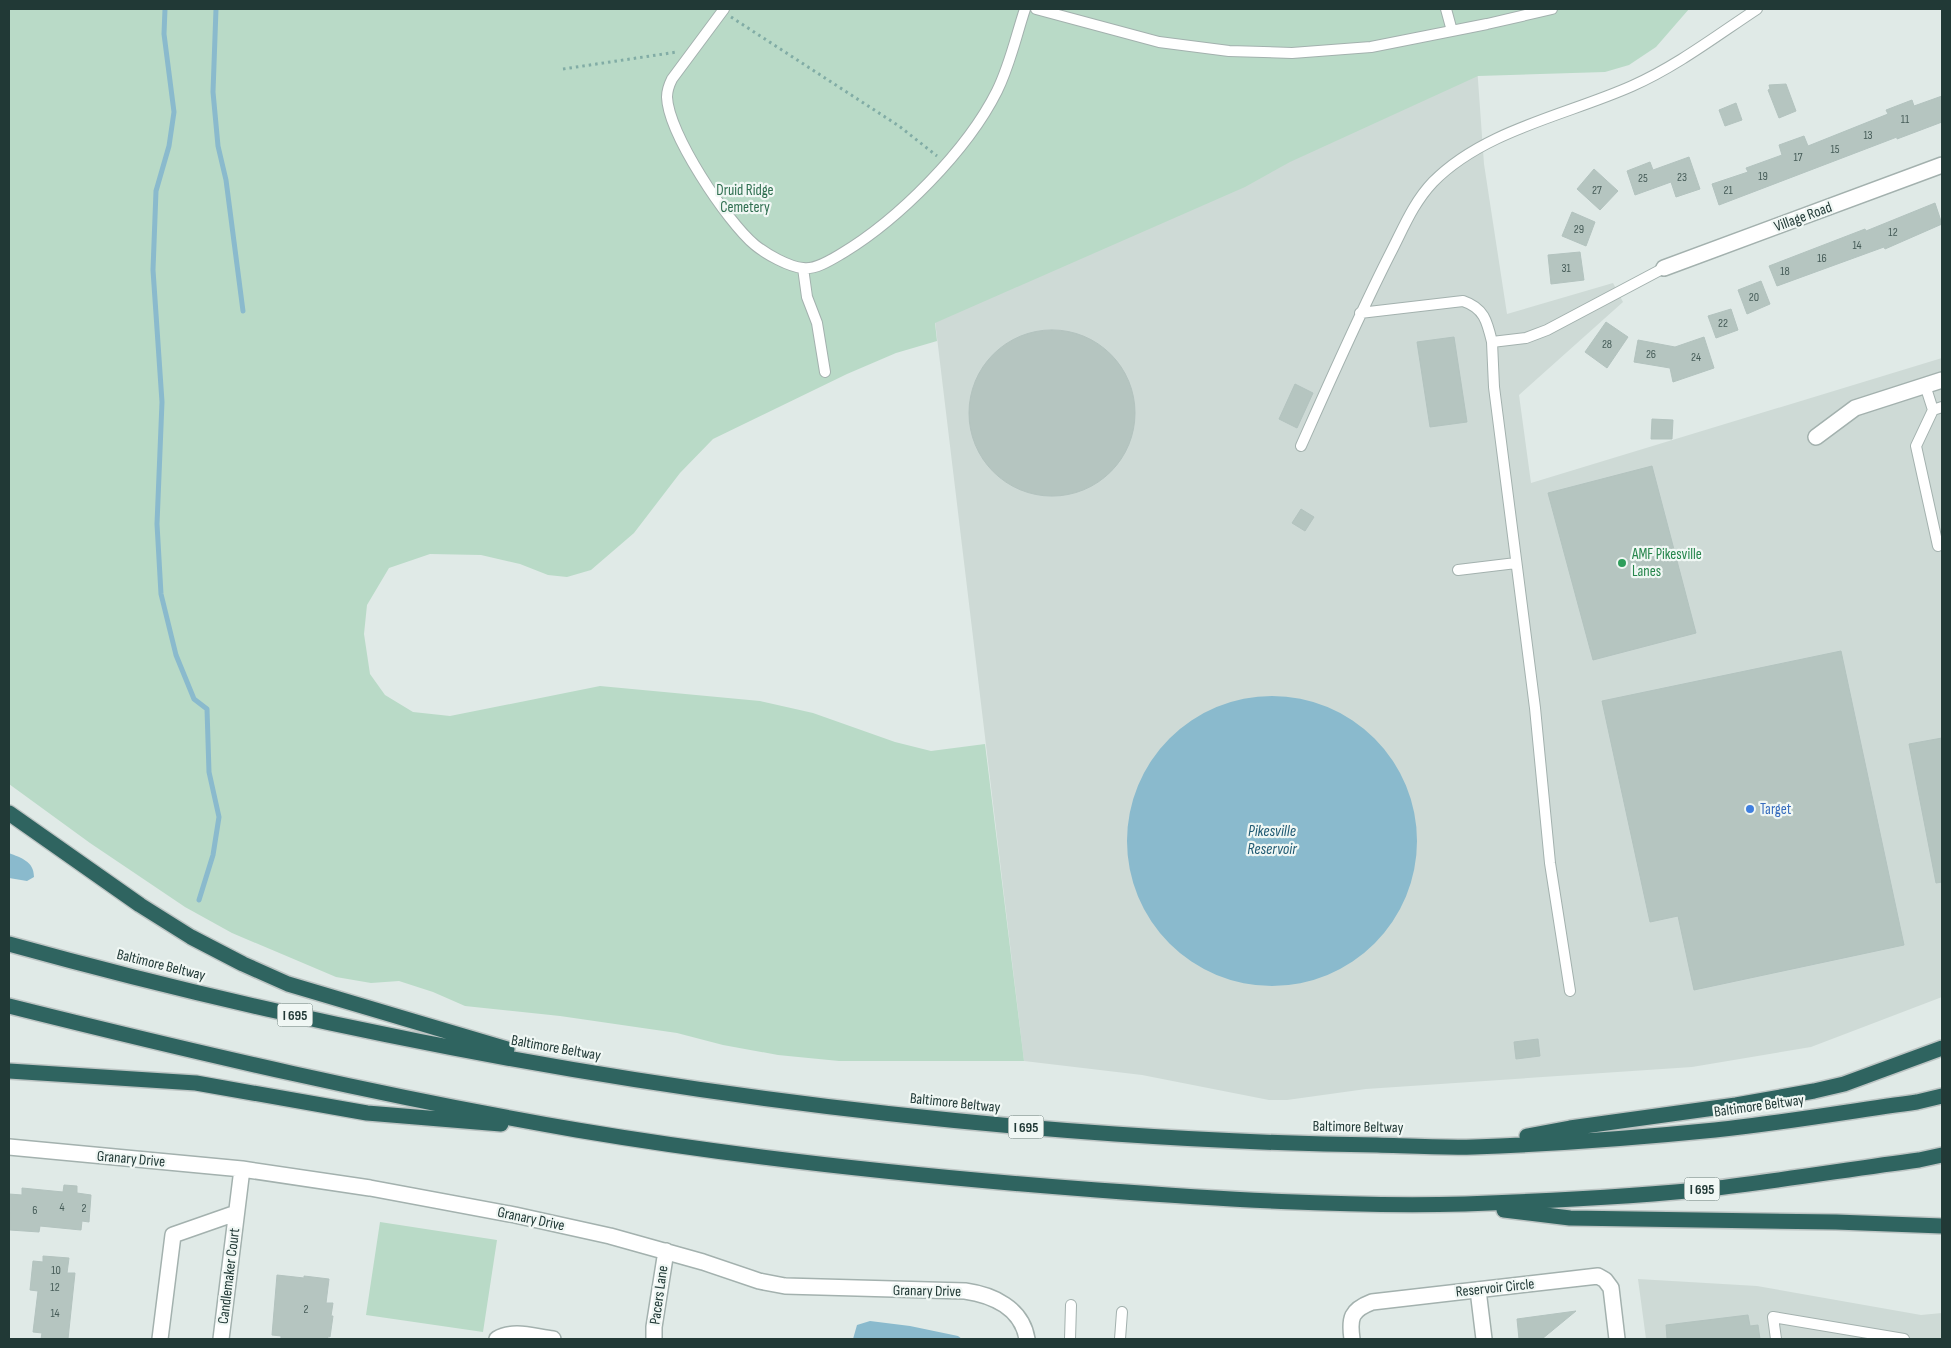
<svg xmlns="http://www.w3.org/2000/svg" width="1951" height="1348" viewBox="0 0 1951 1348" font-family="'Sofia Sans Condensed',sans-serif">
<rect width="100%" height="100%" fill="#e0eae7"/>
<path fill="#cedad6" d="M1477 66 1484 164 1507 314 1613 283 1623 302 1519 395 1531 483 1942 358V997L1811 1047 1692 1067 1366 1089 1287 1100H1269L1142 1075 1024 1061 932 296Z
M1638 1279 1757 1286 1921 1315 1942 1313V1339H1646Z"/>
<path fill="#b9dac7" d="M9 9H1689L1656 47 1629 65 1605 72 1478 76 1290 162 1245 187 935 323 937 341 896 353 847 374 713 439 680 473 634 533 591 570 567 577 548 575 520 564 481 555 430 554 389 568 367 605 364 634 370 674 385 695 413 712 450 716 600 686 760 701 813 713 895 742 931 751 985 744 1024 1061H839L778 1055 723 1045 677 1033 560 1016 465 1006 433 992 399 981 371 983 336 977 232 933 185 907 90 843 9 784Z
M380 1222 497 1240 483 1332 366 1315Z"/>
<path fill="#8abacd" d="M1127 841a145 145 0 1 1 290 0a145 145 0 1 1-290 0Z
M9 853C21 858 34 861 34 877L27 881 9 878Z
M870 1321 910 1326 958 1336 962 1339H853L857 1325Z"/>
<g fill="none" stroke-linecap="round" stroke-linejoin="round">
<path stroke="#8abacd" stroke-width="5" d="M165 9 164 34 174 112 169 146 156 191 153 270 162 402 157 524 161 594 176 655 194 699 207 709 209 772 219 817 213 855 199 900
M216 9 213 92 218 146 226 180 243 311"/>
</g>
<path fill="#b5c5c0" stroke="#b3c3bf" d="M1786 84 1796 111 1779 118 1768 90 1770 89 1769 85Z
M1942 96V122L1897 139V137L1719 205 1712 184 1748 172 1746 168 1782 155 1779 145 1804 136 1808 146 1888 114 1886 110 1912 100 1914 106Z
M1736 103 1742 120 1725 126 1719 110Z
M1689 157 1700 189 1676 197 1671 182 1635 195 1627 171 1650 162 1653 170Z
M1594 169 1618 191 1600 210 1577 189Z
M1935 203 1942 224 1885 249 1884 247 1777 286 1769 266 1865 229 1866 231Z
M1572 212 1595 222 1586 246 1562 236Z
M1580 252 1584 280 1551 284 1548 255Z
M1761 281 1770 304 1747 314 1738 290Z
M1731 309 1738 330 1716 338 1708 316Z
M1606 322 1628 337 1607 368 1585 352Z
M969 413a83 83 0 1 1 166 0a83 83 0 1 1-166 0Z
M1454 337 1467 422 1430 427 1417 342Z
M1704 337 1714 368 1673 382 1670 368 1634 362 1638 340 1675 347Z
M1295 384 1313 393 1297 428 1279 419Z
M1652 419 1673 420 1672 439H1651Z
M1652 466 1696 633 1593 660 1548 493Z
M1301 509 1314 517 1305 531 1292 523Z
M1841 651 1904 945 1694 990 1678 916 1650 922 1602 701Z
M1942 738V882L1936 883 1909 744Z
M1538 1039 1540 1056 1516 1059 1514 1042Z
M64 1185 77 1186V1193L91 1195 89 1222 82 1221 81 1230 40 1226 39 1232 10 1230 9 1194 22 1195V1188L63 1192Z
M43 1256 69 1258 67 1273H75L68 1339H41L42 1333 33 1332 38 1291 30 1290 33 1261 43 1262Z
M277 1275 304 1278V1276L329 1279 326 1303H333L331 1316H333L330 1337 328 1336V1339H281V1336L272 1335Z
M1576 1311 1542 1339H1519L1517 1319Z
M1748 1315 1750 1326 1758 1325 1760 1339H1667L1666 1325Z"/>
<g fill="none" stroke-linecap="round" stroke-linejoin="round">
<defs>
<path id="service" d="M724 9 672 79C669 85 667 91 667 97 668 133 727 222 755 245 766 254 789 267 803 268 815 270 831 260 841 254 898 220 967 151 997 91 1010 65 1016 36 1025 9
M1036 9 1159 42 1229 51 1292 53 1371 47 1487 24 1552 9
M1446 9 1452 31
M803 268 807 297 817 323 825 372
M1360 313 1463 301C1484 308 1487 321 1492 342L1526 338 1547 330 1664 268
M1492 342 1494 387 1535 708 1550 863 1570 991
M1925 385 1933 410
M1301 446C1330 381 1358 317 1390 254 1403 229 1413 203 1433 182 1484 130 1567 115 1632 86 1677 66 1716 36 1757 9
M1938 546 1916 446 1933 410 1942 407
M1458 570 1516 563
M1070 1339 1071 1305
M1120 1339 1122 1312
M1776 1339 1773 1317 1904 1339"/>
<path id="pedestrian" d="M1478 1290 1484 1339"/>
<path id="minor" d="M1664 268 1942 165
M1816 437 1855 408 1942 380
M9 1147 242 1169 370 1188 515 1215 610 1236 703 1262 759 1281 785 1286 965 1291C993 1295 1022 1308 1027 1339
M160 1339 173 1235 236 1213
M221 1339 242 1169
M497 1339C513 1329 535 1337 553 1339
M654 1339V1327L666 1251
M1352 1339C1349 1318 1351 1310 1372 1302L1598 1276 1605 1280 1611 1288 1617 1339"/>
<path id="motorway" d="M9 813 140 905 191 937 243 964 288 984 507 1049
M9 944C370 1044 741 1108 1115 1134 1202 1140 1289 1144 1377 1145 1409 1146 1441 1148 1474 1147 1554 1144 1635 1138 1715 1130 1783 1123 1850 1111 1917 1102L1942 1096
M9 1006C197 1053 386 1097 577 1130 749 1159 924 1177 1097 1190 1220 1199 1343 1207 1465 1204 1549 1201 1633 1197 1717 1188 1784 1180 1851 1169 1919 1160L1942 1155
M9 1071 196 1083 367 1113 501 1124
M1527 1136 1570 1128 1736 1105 1814 1091 1844 1084 1942 1048
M1504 1210 1570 1218 1836 1222 1942 1226"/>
</defs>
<use href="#service" stroke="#a3b1ae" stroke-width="12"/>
<use href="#pedestrian" stroke="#a3b1ae" stroke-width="18"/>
<use href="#minor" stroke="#a3b1ae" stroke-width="18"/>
<use href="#motorway" stroke="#bcc4c3" stroke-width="18"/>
<path stroke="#81aca5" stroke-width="3" stroke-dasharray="2.5 4" stroke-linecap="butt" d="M731 17 899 126 937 156
M563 69 677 52"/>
<use href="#service" stroke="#fff" stroke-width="10"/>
<use href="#pedestrian" stroke="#fff" stroke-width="15"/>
<use href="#minor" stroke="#fff" stroke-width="15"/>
<use href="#motorway" stroke="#2f6460" stroke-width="15"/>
</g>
<circle fill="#2e9e5b" stroke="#f0f7f4" stroke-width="2" cx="1622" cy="563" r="5"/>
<circle fill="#3f7fe0" stroke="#f0f7f4" stroke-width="2" cx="1750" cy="809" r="5"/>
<g text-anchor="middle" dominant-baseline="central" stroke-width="4.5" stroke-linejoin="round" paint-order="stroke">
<g font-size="12" fill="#465c58">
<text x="1905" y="119">11</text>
<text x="1868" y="135">13</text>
<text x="1835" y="149">15</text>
<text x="1798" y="157">17</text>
<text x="1763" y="176">19</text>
<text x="1682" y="177">23</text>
<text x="1643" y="178">25</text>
<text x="1597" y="190">27</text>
<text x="1728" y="190">21</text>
<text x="1579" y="229">29</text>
<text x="1893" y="232">12</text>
<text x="1857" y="245">14</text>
<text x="1822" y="258">16</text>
<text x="1566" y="268">31</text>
<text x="1785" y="271">18</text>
<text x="1754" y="297">20</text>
<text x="1723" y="323">22</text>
<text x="1607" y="344">28</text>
<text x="1651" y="354">26</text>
<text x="1696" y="357">24</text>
<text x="62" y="1207">4</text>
<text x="84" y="1208">2</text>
<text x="35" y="1210">6</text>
<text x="56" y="1270">10</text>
<text x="55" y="1287">12</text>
<text x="306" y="1309">2</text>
<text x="55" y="1313">14</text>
</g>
<g fill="#f0f7f4" stroke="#5f726f" stroke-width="1">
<rect x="277.5" y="1003.5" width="35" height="23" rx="4"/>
<rect x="1008.5" y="1115.5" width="35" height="23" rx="4"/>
<rect x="1684.5" y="1177.5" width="35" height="23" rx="4"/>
</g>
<g font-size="14" font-weight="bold" fill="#213936">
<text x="295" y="1015">I 695</text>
<text x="1026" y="1127">I 695</text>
<text x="1702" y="1189">I 695</text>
</g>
<g font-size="15" fill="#2e6e4f" stroke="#f0f7f4">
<text x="745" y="190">Druid Ridge<tspan x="745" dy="17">Cemetery</tspan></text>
</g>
<g font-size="15" fill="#213936" stroke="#f0f7f4">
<text transform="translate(1803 217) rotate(-20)">Village Road</text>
<text transform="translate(161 965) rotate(14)">Baltimore Beltway</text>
<text transform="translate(556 1048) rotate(10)">Baltimore Beltway</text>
<text transform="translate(955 1103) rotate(6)">Baltimore Beltway</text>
<text transform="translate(1759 1106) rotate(-8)">Baltimore Beltway</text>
<text transform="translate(1358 1127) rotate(1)">Baltimore Beltway</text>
<text transform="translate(131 1159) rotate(5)">Granary Drive</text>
<text transform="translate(531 1219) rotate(12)">Granary Drive</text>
<text transform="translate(229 1276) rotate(-83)">Candlemaker Court</text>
<text transform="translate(1495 1288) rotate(-6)">Reservoir Circle</text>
<text transform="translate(927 1291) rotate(1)">Granary Drive</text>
<text transform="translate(659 1295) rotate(-82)">Pacers Lane</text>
</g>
<g font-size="15" fill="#27864d" stroke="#f0f7f4" text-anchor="start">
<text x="1632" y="554">AMF Pikesville<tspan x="1632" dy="17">Lanes</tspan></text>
</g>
<g font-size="15" fill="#366cbe" stroke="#f0f7f4" text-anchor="start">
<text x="1760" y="809">Target</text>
</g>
<g font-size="16" font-style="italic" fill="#1f5972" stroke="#f0f7f4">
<text x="1272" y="831">Pikesville<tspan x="1272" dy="18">Reservoir</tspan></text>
</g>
</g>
<rect width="1951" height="1348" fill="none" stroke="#213936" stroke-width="20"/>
</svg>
